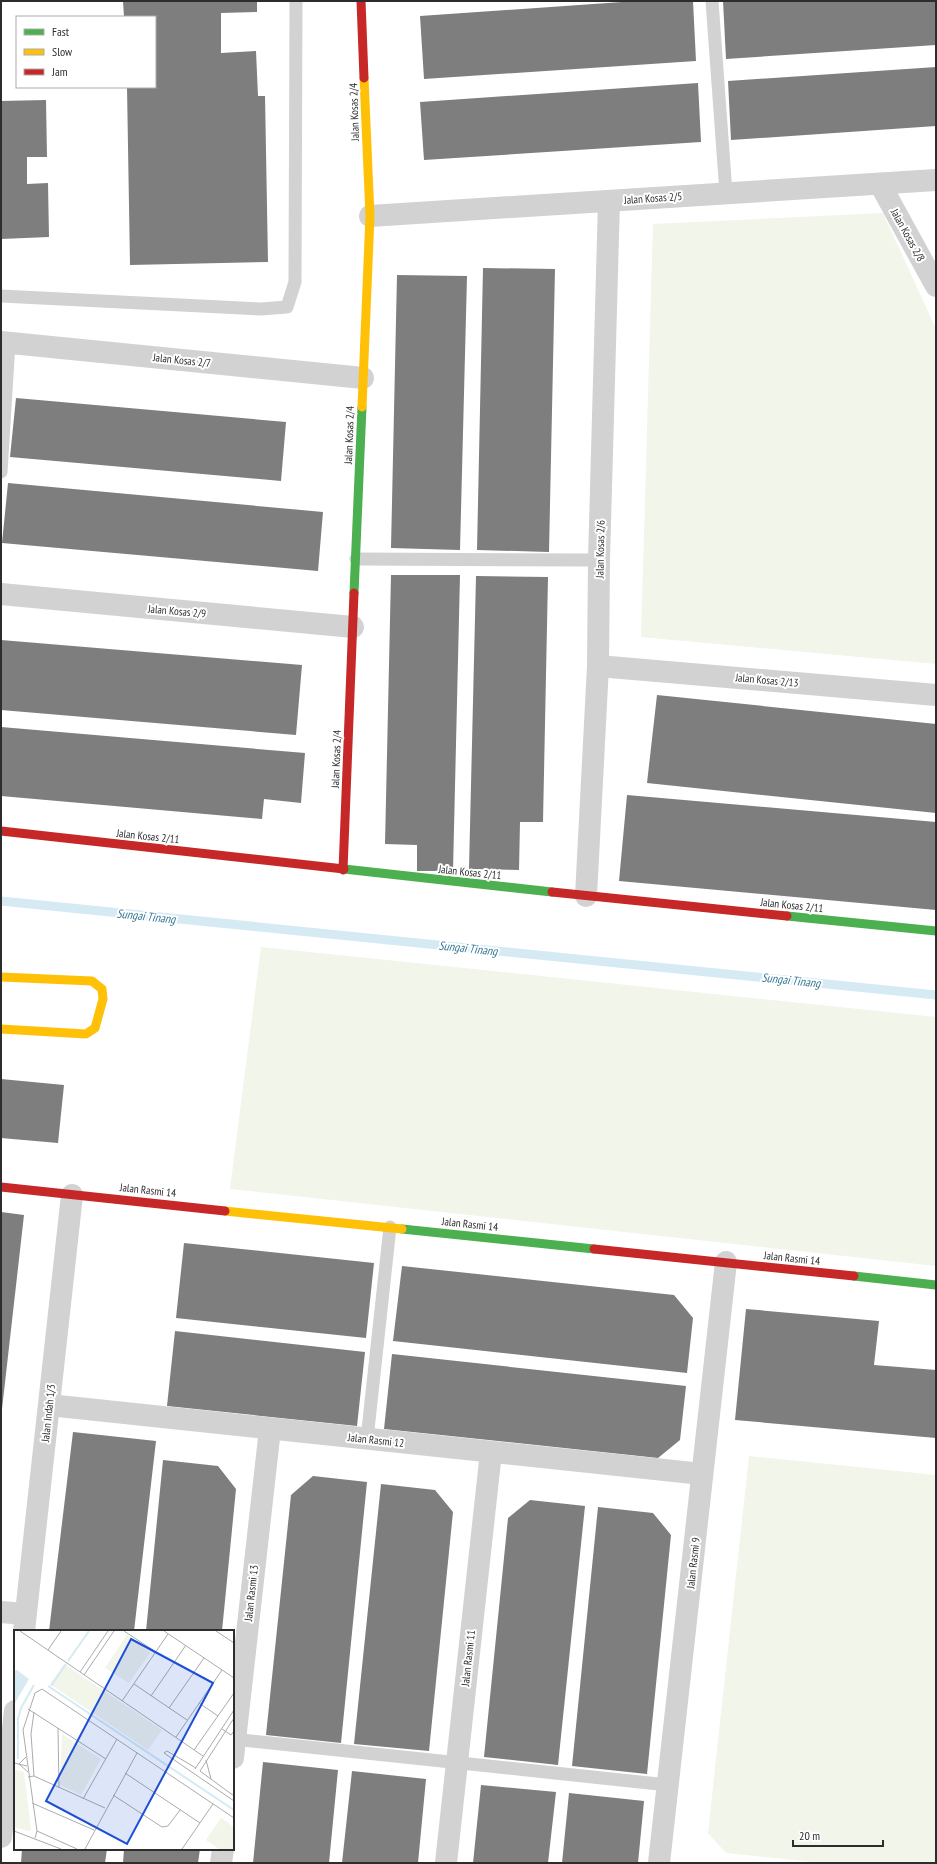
<svg xmlns="http://www.w3.org/2000/svg" width="937" height="1864" viewBox="0 0 937 1864" font-family="'PT Sans Narrow',sans-serif">
<rect width="100%" height="100%" fill="#fff"/>
<path fill="#f1f5ea" d="M883 213 936 329V664L641 637 653 224Z
M261 947 936 1017V1266L230 1189Z
M749 1456 936 1475V1863H823L726 1853 708 1833Z"/>
<g fill="none" stroke-linecap="round" stroke-linejoin="round">
<path stroke="#d5eaf3" stroke-width="9" d="M1 901 936 995"/>
</g>
<path fill="#7e7e7e" d="M123 1H257V12L221 13V53L256 51 258 96H265L268 262 130 265 127 87H155V17H124Z
M636 1H693L696 61 424 79 420 16Z
M723 1H936V45L726 59Z
M936 67V126L731 140 728 81Z
M698 83 701 142 424 160 420 102Z
M46 100 47 157H27V184L48 183 49 237 1 239V101Z
M483 268 555 269 549 552 477 550Z
M397 275 467 276 460 550 391 548Z
M16 398 286 422 281 481 10 457Z
M8 483 323 512 318 571 2 543Z
M391 575H460L453 871H417V845L385 844Z
M476 576 548 577 543 822H520L519 870 469 869Z
M1 640 302 665 296 735 1 710Z
M657 695 936 724V813L647 783Z
M1 727 305 753 301 803 264 799 262 819 1 796Z
M627 795 936 822V910L619 881Z
M1 1079 64 1085 58 1143 1 1138Z
M1 1212 24 1215 2 1409H1Z
M184 1243 374 1263 366 1338 176 1318Z
M402 1266 674 1295 693 1318 687 1373 393 1341Z
M746 1309 879 1321 874 1365 936 1370V1438L735 1420Z
M175 1331 365 1352 357 1426 167 1406Z
M392 1354 686 1386 680 1440 658 1458 384 1429Z
M73 1432 156 1441 134 1631H49Z
M163 1460 218 1466 236 1489 222 1631H146Z
M313 1476 367 1482 341 1743 266 1735 291 1495Z
M381 1484 435 1490 453 1512 429 1751 354 1744Z
M530 1500 585 1506 558 1765 484 1757 508 1518Z
M598 1507 653 1513 671 1535 647 1774 572 1766Z
M263 1762 338 1770 329 1863H253Z
M352 1771 426 1779 418 1863H342Z
M481 1785 556 1792 548 1863H473Z
M569 1793 644 1801 638 1863H562Z
M22 1849H107L105 1863H21Z
M124 1849H200L198 1863H123Z"/>
<g fill="none" stroke-linecap="round" stroke-linejoin="round">
<path stroke="#d2d2d2" stroke-width="13" d="M712 1 726 193
M1 296 261 309 287 307 295 282 296 1
M1 472 9 343
M356 559 599 560
M367 1439 390 1227
M233 1739 668 1785"/>
<path stroke="#d2d2d2" stroke-width="22" d="M880 184 936 286
M370 216 936 180
M1 342 363 378
M1 594 353 627
M598 666 936 695
M586 896 598 666 599 560 609 201
M49 1405 702 1474
M1 1612 25 1614
M24 1631 72 1195
M233 1758 270 1429
M1 1837 15 1711
M221 1863 223 1849
M446 1863 491 1452
M659 1863 726 1262"/>
<path stroke="#4caf50" stroke-width="9" d="M354 593 362 407
M344 869 552 892
M787 916 936 931
M402 1229 594 1249
M854 1276 936 1285"/>
<path stroke="#ffc107" stroke-width="9" d="M362 407 370 216 364 78
M1 977 92 981 102 989 103 999 95 1028 86 1034 1 1029
M225 1211 402 1229"/>
<path stroke="#c62828" stroke-width="9" d="M361 1 364 78
M1 831 344 869
M343 870 354 593
M552 892 787 916
M1 1187 225 1211
M594 1249 854 1276"/>
</g>
<g text-anchor="middle" dominant-baseline="central" stroke-width="4" stroke-linejoin="round" paint-order="stroke">
<g font-size="11" fill="#2d2d2d" stroke="#fff">
<text transform="translate(354 112) rotate(-92)">Jalan Kosas 2/4</text>
<text transform="translate(653 198) rotate(-4)">Jalan Kosas 2/5</text>
<text transform="translate(908 235) rotate(61)">Jalan Kosas 2/8</text>
<text transform="translate(182 360) rotate(6)">Jalan Kosas 2/7</text>
<text transform="translate(349 435) rotate(-88)">Jalan Kosas 2/4</text>
<text transform="translate(600 549) rotate(-89)">Jalan Kosas 2/6</text>
<text transform="translate(177 611) rotate(5)">Jalan Kosas 2/9</text>
<text transform="translate(767 680) rotate(5)">Jalan Kosas 2/13</text>
<text transform="translate(336 759) rotate(-88)">Jalan Kosas 2/4</text>
<text transform="translate(148 836) rotate(6)">Jalan Kosas 2/11</text>
<text transform="translate(470 872) rotate(6)">Jalan Kosas 2/11</text>
<text transform="translate(792 905) rotate(6)">Jalan Kosas 2/11</text>
<text transform="translate(148 1190) rotate(6)">Jalan Rasmi 14</text>
<text transform="translate(470 1224) rotate(6)">Jalan Rasmi 14</text>
<text transform="translate(792 1258) rotate(6)">Jalan Rasmi 14</text>
<text transform="translate(48 1413) rotate(-84)">Jalan Indah 1/3</text>
<text transform="translate(376 1440) rotate(6)">Jalan Rasmi 12</text>
<text transform="translate(693 1563) rotate(-84)">Jalan Rasmi 9</text>
<text transform="translate(251 1593) rotate(-84)">Jalan Rasmi 13</text>
<text transform="translate(468 1658) rotate(-84)">Jalan Rasmi 11</text>
</g>
<g font-size="12" font-style="italic" fill="#357895" stroke="#fff">
<text transform="translate(146 916) rotate(6)">Sungai Tinang</text>
<text transform="translate(468 948) rotate(6)">Sungai Tinang</text>
<text transform="translate(791 980) rotate(6)">Sungai Tinang</text>
</g>
</g>
<g transform="translate(14 1630)">
<rect width="220" height="220" fill="#fff"/>
<path d="M113 5 136 23 115 53 91 38ZM50 34 148 100 134 120 36 54ZM48 104 87 129 67 165 46 155ZM2 140 10 142 17 200 14 201 0 197V142ZM207 188 220 197V219H205L192 210Z" fill="#f1f5ea"/>
<path d="M3 40 15 49 1 73 0 80V41Z" fill="#d5eaf3"/>
<path fill="none" stroke="#d5eaf3" stroke-width="2" d="M54 31 75 1M34 56 220 180M37 56 52 34M4 129V89L7 78 20 55"/>
<path fill="none" stroke="#ababab" stroke-width="1" d="M6 1 189 126M110 1 142 22M150 1 220 48M202 1 220 13M34 20 47 1M66 42 94 1M70 45 100 1M120 54 173 90M137 66 172 15M108 71 154 4M185 73 204 86M155 78 190 28M14 79 92 129M20 82 17 104 20 146M220 88 186 141 220 166M44 98 45 158M208 99 217 105 220 101M162 107 208 40M180 120 220 63M12 127 5 134 14 142M192 130 197 149M0 133 13 136M182 138 153 121 150 123 220 171M181 139 220 80M111 143 186 193M14 147 20 146 91 178M99 165 148 197 154 196 166 180M69 169 103 109M18 173 80 200M0 201 47 219M23 201 63 219M21 208 23 201 9 100 21 63 28 59 220 188M71 219 123 123M168 219 199 174"/>
<path fill="#1d4ed8" fill-opacity="0.15" stroke="#1d4ed8" stroke-width="2" d="M117 9 199 53 113 214 32 171Z"/>
<rect width="220" height="220" fill="none" stroke="#2d2d2d" stroke-width="2"/>
</g>
<rect width="937" height="1864" fill="none" stroke="#2d2d2d" stroke-width="4"/>
<rect x="16" y="16" width="140" height="72" fill="#ffffff" stroke="#ababab"/>
<rect x="24" y="29" width="20" height="6" fill="#4caf50" stroke="#ababab"/>
<text x="52" y="36" font-size="12" fill="#2d2d2d">Fast</text>
<rect x="24" y="49" width="20" height="6" fill="#ffc107" stroke="#ababab"/>
<text x="52" y="56" font-size="12" fill="#2d2d2d">Slow</text>
<rect x="24" y="69" width="20" height="6" fill="#c62828" stroke="#ababab"/>
<text x="52" y="76" font-size="12" fill="#2d2d2d">Jam</text>
<path d="M793 1840v6h90v-6" fill="none" stroke="#2d2d2d" stroke-width="2"/>
<text x="799" y="1840" font-size="12" fill="#2d2d2d" stroke="#ffffff" stroke-width="3" paint-order="stroke">20 m</text>
</svg>
